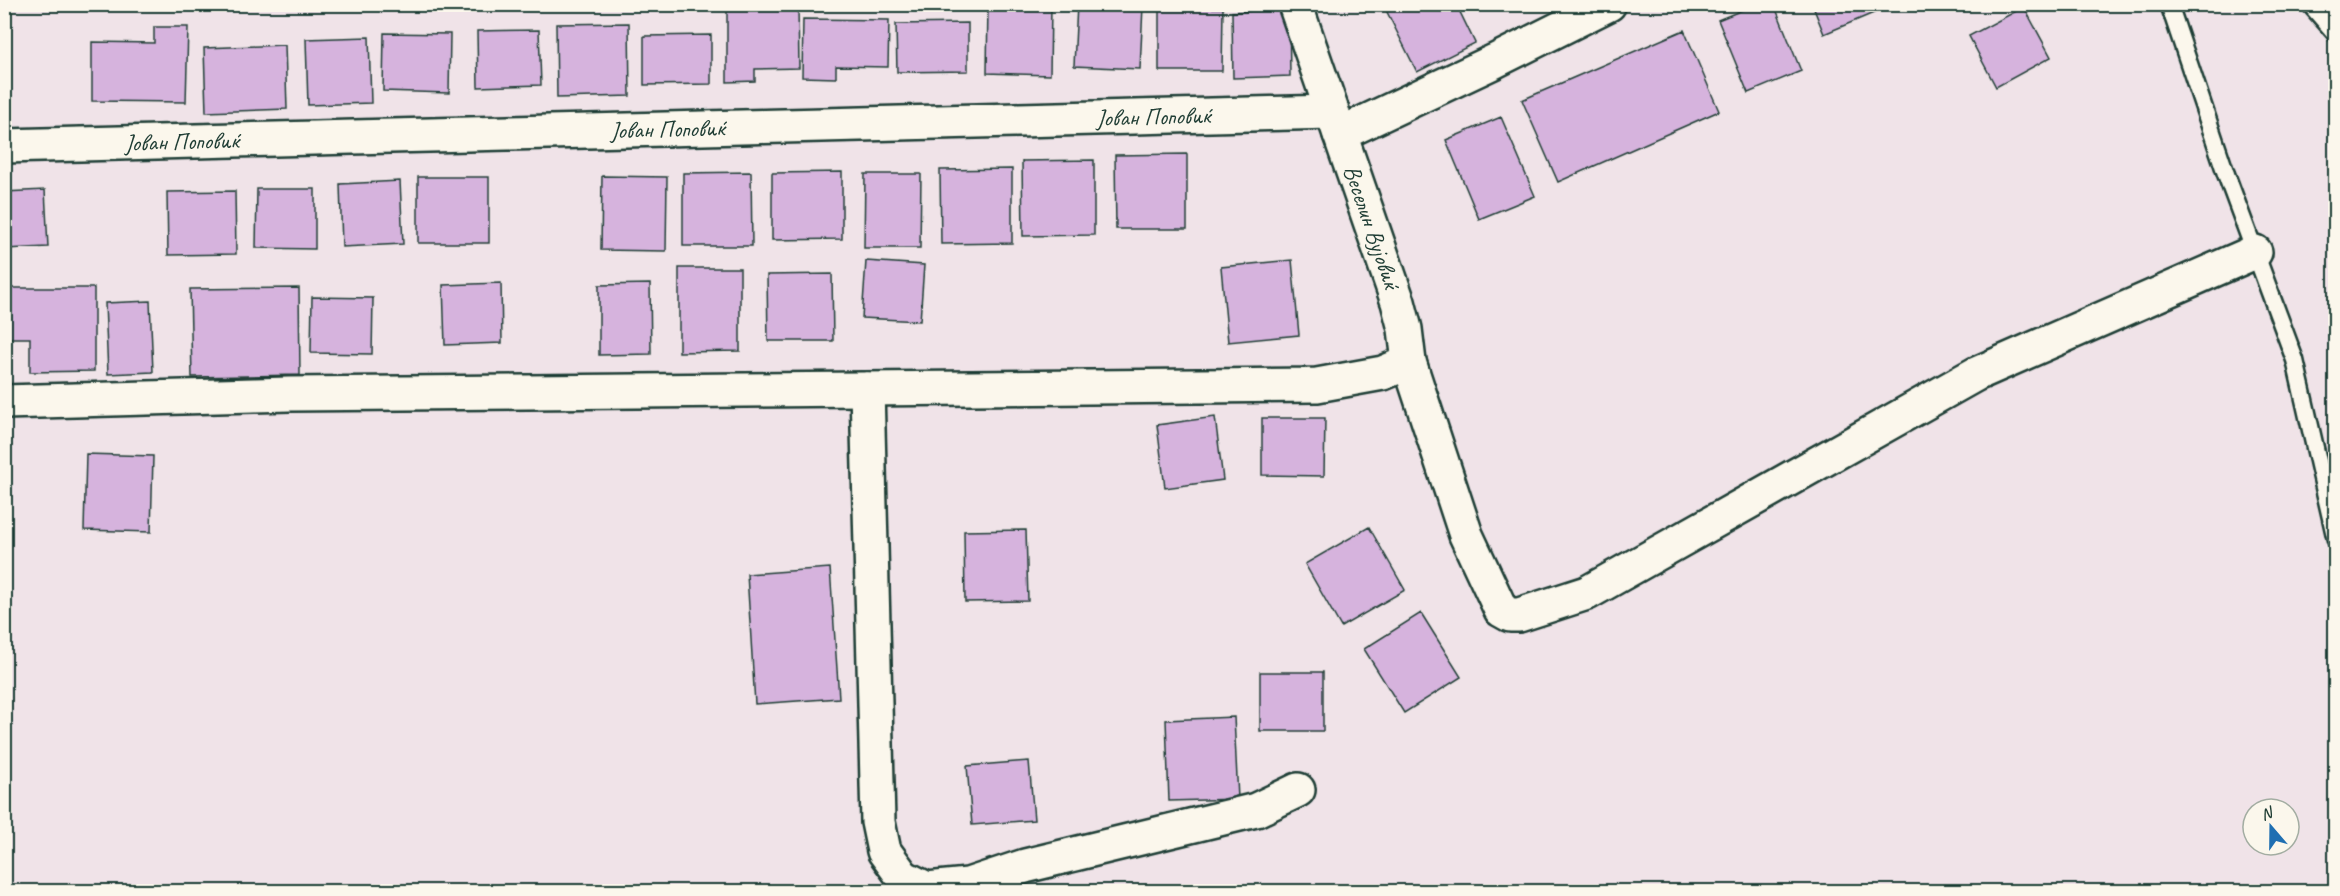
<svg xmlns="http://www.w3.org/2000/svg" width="2340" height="896" viewBox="0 0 2340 896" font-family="Caveat,sans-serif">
<rect width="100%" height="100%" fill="#f0e3e8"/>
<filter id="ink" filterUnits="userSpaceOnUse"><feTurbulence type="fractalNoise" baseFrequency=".0167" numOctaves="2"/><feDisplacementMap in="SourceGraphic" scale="12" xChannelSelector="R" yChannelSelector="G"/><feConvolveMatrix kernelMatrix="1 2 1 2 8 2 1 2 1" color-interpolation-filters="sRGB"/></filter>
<g filter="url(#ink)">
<path fill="#d6b3dd" stroke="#1f3d34" stroke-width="1.5" d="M1077 4 1143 6 1140 69 1074 66Z
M1383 4H1456L1475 43 1417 72Z
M1757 4H1774L1801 71 1748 93 1718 20Z
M1812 4H1895L1824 34Z
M988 5H1051L1050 75 987 73Z
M2024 7 2051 57 1996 87 1969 36Z
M798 8 799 68 755 69V81L727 82V9Z
M1159 8H1223L1222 71H1159Z
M1289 10 1290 76 1233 78 1232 12Z
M803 19 889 20 888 67 836 66V78L802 77Z
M629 23 630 96 557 98 556 24Z
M968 23V71L897 72 896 24Z
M154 27H188L186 102 92 101V42L154 43Z
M539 30 541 85 478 87 477 31Z
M1684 30 1719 111 1558 182 1522 100Z
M384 33 450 34 449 93 383 91Z
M711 35V84L644 85V36Z
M369 37 371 103 308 105 306 39Z
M285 45 287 109 206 112 204 48Z
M1501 117 1535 196 1479 219 1446 140Z
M1187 154V229H1116L1115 155Z
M1094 160V235L1023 236 1022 161Z
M1012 169V243L941 244 940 170Z
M751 172 752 246H683V173Z
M842 172V239L772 240V173Z
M865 174H921L920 248H864Z
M602 176 667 177 666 251 601 250Z
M418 177H489V243H418Z
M400 181 403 244 342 247 340 184Z
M257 189H315V249L256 248Z
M45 190 48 247 4 249V192Z
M235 191 236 254 168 255 167 192Z
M1292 260 1299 335 1228 342 1221 267Z
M866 261 924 265 920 321 862 318Z
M679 268H740V351L679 352Z
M832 274 833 341H768L767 275Z
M501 283 502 343 445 345 443 285Z
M650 284 651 354 599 355V285Z
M4 288H94V371L30 372V338H4Z
M299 288 300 375 192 377 190 289Z
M312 297 373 298 372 354 311 353Z
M150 301 153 372 108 374 105 303Z
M1215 417 1223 480 1165 488 1157 425Z
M1262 418H1325L1324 476 1262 475Z
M86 454 153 456 151 532 84 530Z
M1369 527 1405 590 1341 627 1305 564Z
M1026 530 1028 601 965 602 964 531Z
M830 568 839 698 755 704 747 574Z
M1421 613 1461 677 1404 713 1364 649Z
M1260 672H1323V731H1260Z
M1234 717 1238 799 1169 801 1166 720Z
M1029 761 1034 820 972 825 967 766Z"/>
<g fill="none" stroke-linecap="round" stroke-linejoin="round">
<defs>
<path id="service" d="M2169 4 2226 174 2295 360 2336 540
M2310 4 2336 34"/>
<g id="minor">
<path d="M1340 134 1495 61 1609 4"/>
<path id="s1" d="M4 146 1331 112"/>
<path d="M1409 362 1466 535 1501 610 1510 615H1519L1587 593 1976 374 2255 252"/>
<path d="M867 389 878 822 884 851 903 877 927 889 968 885 1025 866 1256 810 1298 790"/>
<path d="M4 402 289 394 1317 385 1383 373 1409 362 1405 329 1398 302 1295 4"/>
</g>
</defs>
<use href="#service" stroke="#1f3d34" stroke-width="21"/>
<use href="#minor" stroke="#1f3d34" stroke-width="38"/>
<use href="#service" stroke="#fbf7ec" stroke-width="16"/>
<use href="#minor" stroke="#fbf7ec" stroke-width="33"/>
</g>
</g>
<g text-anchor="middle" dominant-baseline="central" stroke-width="4.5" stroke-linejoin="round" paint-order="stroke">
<g font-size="24" fill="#1f3d34" stroke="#fbf7ec">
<text stroke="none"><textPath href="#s1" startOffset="1150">Јован Поповиќ</textPath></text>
<text stroke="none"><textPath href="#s1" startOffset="664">Јован Поповиќ</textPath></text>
<text stroke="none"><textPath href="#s1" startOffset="178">Јован Поповиќ</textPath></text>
<text transform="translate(1372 227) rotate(71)">Веселин Вујовиќ</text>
</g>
</g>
<rect width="2340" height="896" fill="none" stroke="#fbf7ec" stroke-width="24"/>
<rect x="12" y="12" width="2316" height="872" fill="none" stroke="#1f3d34" stroke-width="2" filter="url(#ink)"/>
<g transform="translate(2271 827) rotate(340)"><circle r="28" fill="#fbf7ec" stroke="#a3ada2" stroke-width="1.5"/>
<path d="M0-4.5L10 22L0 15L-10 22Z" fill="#1f6fb2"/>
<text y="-9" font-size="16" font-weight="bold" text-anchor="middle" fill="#1f3d34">N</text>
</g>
</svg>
